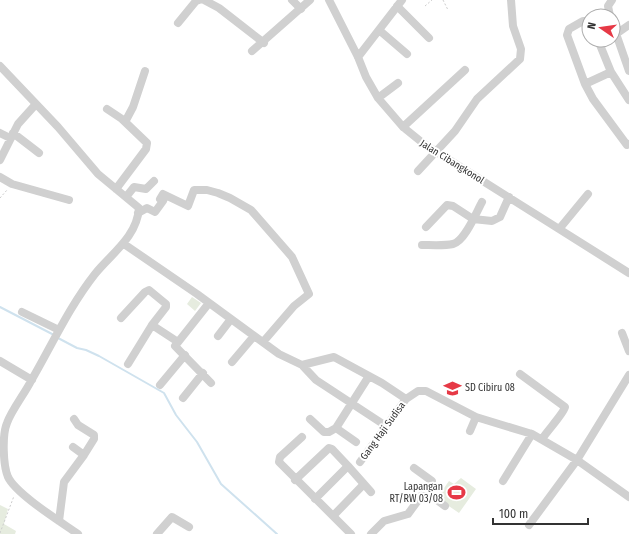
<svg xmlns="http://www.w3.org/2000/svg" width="629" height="534" viewBox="0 0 629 534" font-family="'Fira Sans Condensed',sans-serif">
<rect width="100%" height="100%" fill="#fff"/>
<path fill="#e6ecdf" d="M192 297 201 303 195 311 187 304Z
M461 478 476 489 459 513 437 498 449 481 454 484Z
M0 505 8 509 4 524 16 531 15 534H0Z"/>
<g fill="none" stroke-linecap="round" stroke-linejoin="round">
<path stroke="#cfe2ee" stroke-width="2" d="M0 307 54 335
M58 338 77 348 86 350 99 356 164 393 176 415 197 442 221 484 277 534"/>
<path stroke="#cdcdcd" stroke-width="1" stroke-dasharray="2 2" stroke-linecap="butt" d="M443 0 448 10
M425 6 432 0
M0 198 7 190
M0 533 14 496"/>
<path stroke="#d0d0d0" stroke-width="8" d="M204 0 219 8 264 43
M292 0 301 9
M329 0 358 57 366 77 378 98 403 127 424 144 629 273
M397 6 429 38
M610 16 608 6 612 0
M178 23 196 1 199 0
M613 25 629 71
M379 30 407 54
M616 34 629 25
M598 40 611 72 629 100
M252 51 310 0
M358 57 402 0
M0 66 58 127 98 174 139 208C137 237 111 254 95 274 69 307 52 345 31 381 25 393 11 411 7 423 2 435 3 465 8 477 16 494 61 522 78 534
M611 72 585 84 593 99 627 145 629 144
M585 84 567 35 569 29 583 21H589
M378 98 398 83
M107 109 122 119 147 143 146 149 116 189
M125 122 133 107 145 71
M403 127 465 70
M0 133 10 138
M13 133 39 153
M0 160 18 124 36 104
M418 171 455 131 477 99 520 59 521 49 513 26 511 0
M0 177 12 184 69 200
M126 197 134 187 146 189 154 181
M138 213 147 208 155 212 163 201 160 199 163 194 188 206 194 190H207L218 193 230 198 251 210 292 257 309 294 294 306 263 342
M426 227 447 205 453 206 473 219 492 221 500 217 509 197
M560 228 588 194
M124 244 197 294 279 354 302 365 334 357 382 383 406 399 418 391H426L476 417 532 434 577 460 629 497
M422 245C430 245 445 246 453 244 465 241 476 213 482 202
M209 303 175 346 211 383
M22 312 59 330
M121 318 145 292 149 290 166 304V307L152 325 178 342
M622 333 629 351
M218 336 231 319
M0 361 32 380
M232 362 254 336
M128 364 152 325
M302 365 316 380 383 424
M520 374 565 407C564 413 547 431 542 439
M160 385 185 355
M183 398 203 373
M74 419 78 425 94 435V439L84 455
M310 419 324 432H329L336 428 369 376
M336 428 356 442
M470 431 476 417
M302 437 280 457 279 462 351 534
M360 462 406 399
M348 466 371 492
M414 468 432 481 431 485 425 491
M295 480 329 448 332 449 348 466 315 499
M503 481 532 434
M334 515 364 484
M59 521 64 482 84 455 73 447
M529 525 577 460 629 375
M157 534 172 517 189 527
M371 534 384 521 408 514 425 491 445 506"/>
</g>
<defs>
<symbol id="school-bare" viewBox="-9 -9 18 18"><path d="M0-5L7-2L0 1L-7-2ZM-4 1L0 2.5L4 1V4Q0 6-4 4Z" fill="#e63946" stroke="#fff" stroke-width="2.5" paint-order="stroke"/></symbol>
<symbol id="stadium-bare" viewBox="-9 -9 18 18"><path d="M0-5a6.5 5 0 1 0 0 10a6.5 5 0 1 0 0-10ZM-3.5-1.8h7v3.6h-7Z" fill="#e63946" stroke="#fff" stroke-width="2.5" paint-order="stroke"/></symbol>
</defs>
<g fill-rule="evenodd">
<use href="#school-bare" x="440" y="376" width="25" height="25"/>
<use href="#stadium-bare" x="444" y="480" width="25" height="25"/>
</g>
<g text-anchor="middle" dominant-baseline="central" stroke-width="4" stroke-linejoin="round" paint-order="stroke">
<g font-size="10" fill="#333" stroke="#fff">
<text transform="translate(452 162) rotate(32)">Jalan Cibangkonol</text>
<text transform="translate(383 431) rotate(-54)">Gang Haji Sudisa</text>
</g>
<g font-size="10" fill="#333" stroke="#fff" text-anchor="start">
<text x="465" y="388">SD Cibiru 08</text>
<text x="443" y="487" text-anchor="end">Lapangan<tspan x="443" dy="12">RT/RW 03/08</tspan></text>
</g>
</g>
<g transform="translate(601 28) rotate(283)"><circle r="19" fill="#ffffff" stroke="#adadad"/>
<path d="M0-3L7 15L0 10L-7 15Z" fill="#e63946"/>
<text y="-6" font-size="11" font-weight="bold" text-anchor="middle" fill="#333333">N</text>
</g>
<path d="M493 518v6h95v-6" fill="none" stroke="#333333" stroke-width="2"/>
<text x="499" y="518" font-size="12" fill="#333333" stroke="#ffffff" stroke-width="3" paint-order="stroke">100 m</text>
</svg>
